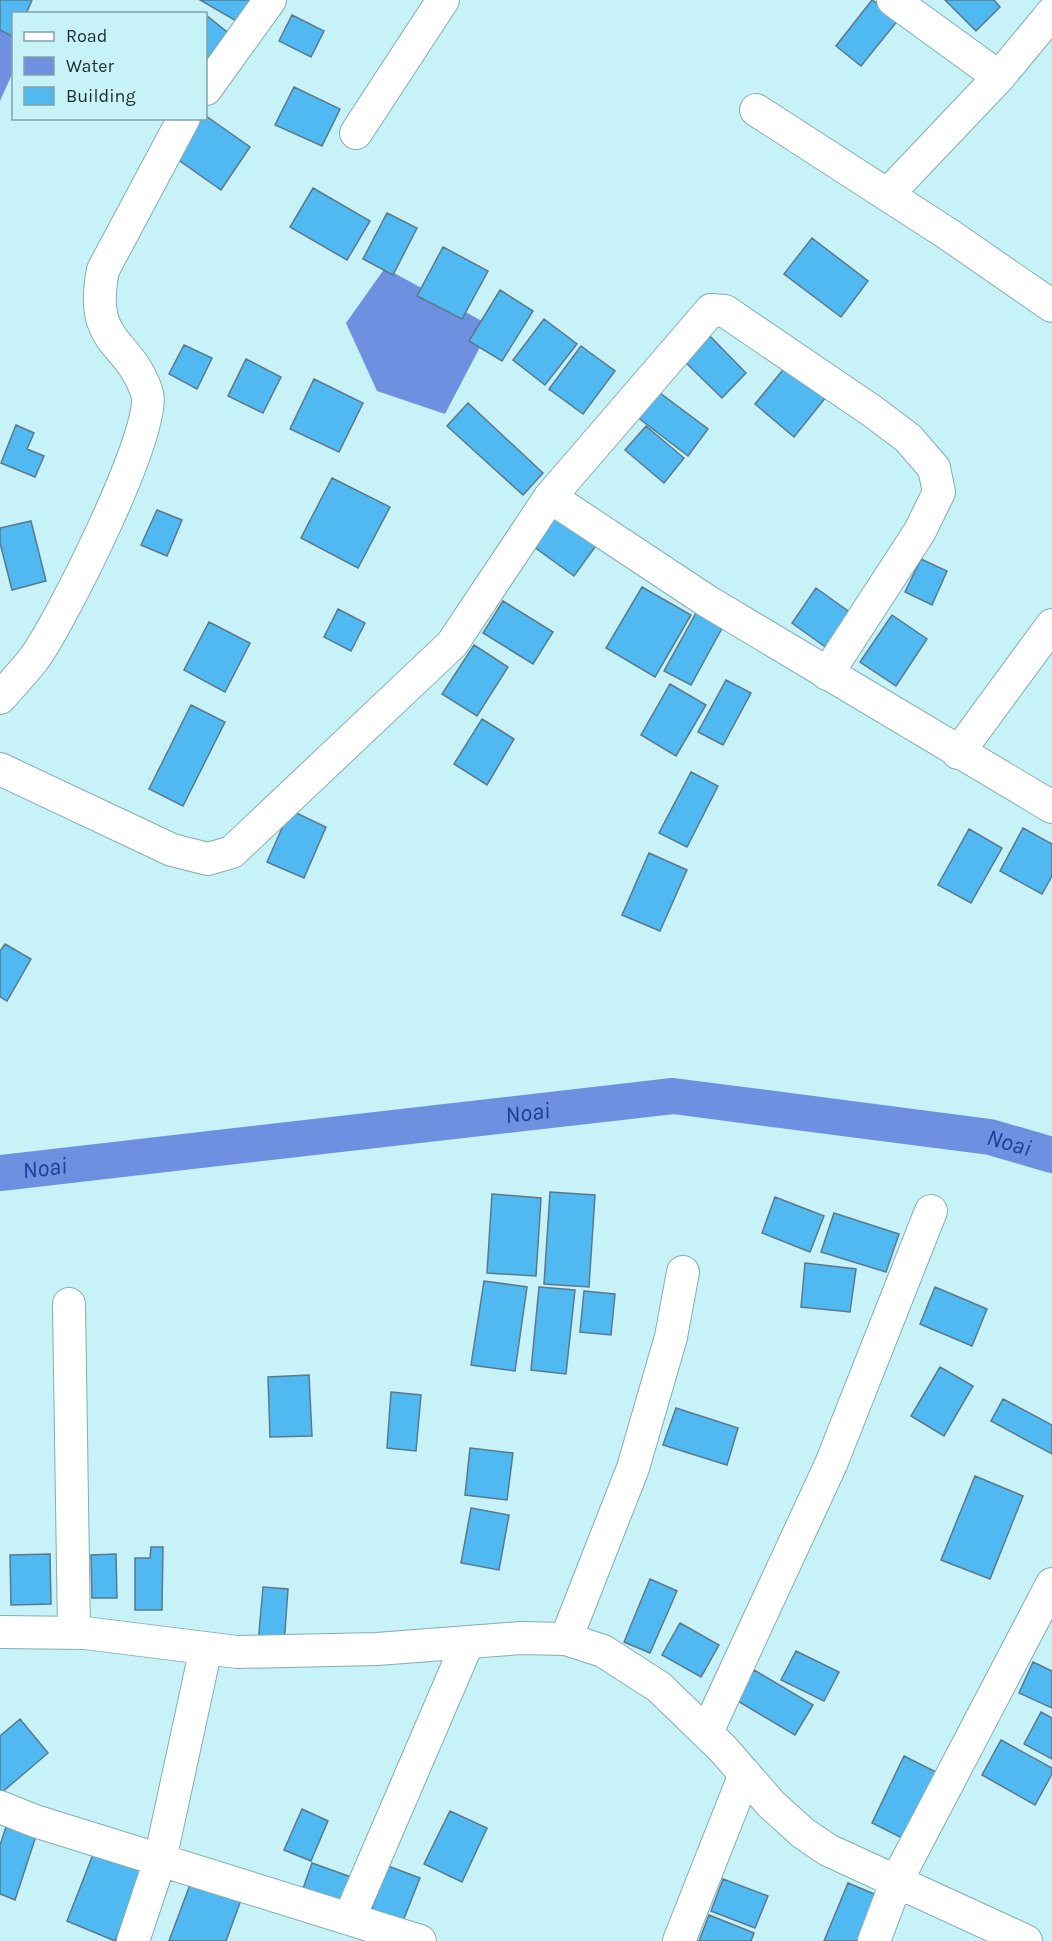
<svg xmlns="http://www.w3.org/2000/svg" width="1052" height="1941" viewBox="0 0 1052 1941" font-family="Karla,sans-serif">
<rect width="100%" height="100%" fill="#c7f2f7"/>
<path fill="#6f90e0" d="M0 27 14 31 13 72 0 101Z
M385 268 491 326 445 414 377 391 346 323Z"/>
<g fill="none" stroke-linecap="round" stroke-linejoin="round">
<path stroke="#6f90e0" stroke-width="36" id="s1" d="M0 1173 673 1096 990 1137 1052 1155"/>
</g>
<path fill="#50b9f1" stroke="#5b798b" stroke-width="1.5" d="M0 0H32L26 14H14V37L0 30Z
M200 0H251L238 22Z
M872 0 899 19 861 66 836 46Z
M945 0H994L1000 7 976 31Z
M206 15 227 32 206 61Z
M292 15 324 31 311 57 279 41Z
M294 87 340 109 322 146 275 125Z
M206 116 250 147 221 190 173 156 198 118H206Z
M313 188 370 221 347 260 290 227Z
M387 213 417 228 393 275 363 259Z
M812 238 868 281 841 317 784 274Z
M443 247 488 271 462 319 417 296Z
M500 290 533 311 502 361 469 341Z
M544 319 577 344 545 385 513 360Z
M705 331 746 373 722 398 680 357Z
M184 345 212 358 197 389 169 374Z
M581 346 615 371 583 414 549 389Z
M246 359 281 377 263 413 228 396Z
M791 360 830 392 794 437 755 404Z
M314 379 363 403 339 452 290 429Z
M656 390 708 429 688 456 636 416Z
M468 403 543 473 523 495 447 426Z
M16 425 34 433 27 449 44 456 35 477 1 463Z
M646 426 684 458 664 483 625 450Z
M332 478 390 507 358 568 301 538Z
M157 510 182 520 167 556 141 545Z
M556 513 598 543 574 576 533 546Z
M31 521 46 581 12 590 0 543V528Z
M921 559 947 571 932 605 905 592Z
M642 587 691 615 655 677 606 648Z
M816 588 855 616 831 651 792 623Z
M503 601 553 632 533 664 483 633Z
M701 604 727 619 691 685 664 671Z
M338 609 365 623 351 651 324 637Z
M892 615 927 639 896 686 860 662Z
M209 622 250 643 225 692 184 670Z
M474 645 508 667 477 716 442 694Z
M726 680 751 693 723 745 698 732Z
M670 684 706 705 676 756 641 735Z
M191 705 225 722 183 806 149 789Z
M482 719 514 739 487 785 454 764Z
M691 772 718 786 687 847 659 833Z
M290 810 326 827 304 878 267 862Z
M1023 828 1052 844V876L1042 894 1000 871Z
M969 829 1002 848 971 903 938 885Z
M649 853 687 870 660 931 622 915Z
M5 944 31 959 7 1001 0 997V951Z
M550 1192 595 1195 589 1287 544 1284Z
M492 1194 541 1198 536 1276 487 1273Z
M775 1197 824 1216 810 1252 762 1233Z
M834 1213 899 1234 886 1272 821 1252Z
M805 1263 856 1269 850 1312 801 1307Z
M484 1281 527 1287 515 1371 471 1365Z
M539 1287 575 1290 566 1374 531 1370Z
M935 1287 987 1309 972 1346 920 1324Z
M584 1291 615 1294 611 1335 580 1332Z
M940 1367 973 1386 944 1436 911 1416Z
M309 1375 312 1436 270 1437 268 1377Z
M391 1392 421 1395 416 1451 387 1448Z
M1003 1399 1052 1425V1454L991 1421Z
M676 1408 738 1428 727 1465 663 1445Z
M470 1448 513 1453 507 1500 465 1495Z
M975 1476 1023 1496 990 1579 941 1560Z
M471 1508 509 1515 499 1570 461 1563Z
M151 1547H163L162 1610H135V1558H150Z
M50 1554 51 1604 11 1605 10 1555Z
M116 1554 117 1598H92L91 1555Z
M650 1579 677 1591 650 1653 624 1642Z
M263 1587 288 1589 284 1645 258 1644Z
M680 1623 719 1645 701 1677 662 1655Z
M796 1651 839 1672 824 1701 781 1680Z
M1033 1662 1052 1671V1708L1019 1693Z
M754 1670 813 1705 795 1735 736 1700Z
M1041 1712 1052 1718V1759L1024 1744Z
M20 1719 48 1753 0 1794V1736Z
M1001 1740 1052 1768V1774L1035 1805 982 1775Z
M904 1756 942 1775 908 1841 872 1823Z
M302 1809 328 1821 311 1861 284 1850Z
M450 1811 487 1828 462 1882 424 1864Z
M6 1827 36 1836 15 1900 0 1894V1845Z
M94 1852 143 1871 115 1941 67 1921Z
M312 1863 354 1878 341 1915 299 1900Z
M388 1866 420 1878 399 1931 368 1919Z
M723 1879 768 1896 755 1928 711 1911Z
M191 1882 241 1900 226 1941H169Z
M848 1883 879 1896 861 1941H824Z
M709 1915 754 1933 751 1941H699Z"/>
<g fill="none" stroke-linecap="round" stroke-linejoin="round">
<defs>
<path id="street" d="M893 0 999 77
M206 89 270 0
M756 110 948 234 1052 306
M356 133 443 0
M887 195 999 77 1052 13
M550 497 707 601 1052 807
M0 698C11 685 23 673 33 660 59 626 159 427 147 393 129 338 88 346 103 270L184 118
M958 753 1052 625
M0 769 172 850 208 859 232 852 452 644 550 497 711 310 725 311 872 411 908 438 934 468 939 492 920 531 827 674
M69 1304 74 1633
M0 1632 85 1633 237 1652 377 1649 521 1638 566 1639 603 1651 659 1687 723 1749 771 1804 803 1833 828 1850 1026 1941
M566 1639 633 1468 671 1337 683 1272
M707 1732 831 1464 931 1211
M0 1807 35 1821 420 1941
M349 1919 468 1642
M133 1941 160 1860 206 1648
M679 1941 745 1774
M874 1941 897 1880 1052 1584"/>
</defs>
<use href="#street" stroke="#84adb1" stroke-width="34"/>
<use href="#street" stroke="#fff" stroke-width="32"/>
</g>
<g text-anchor="middle" dominant-baseline="central" stroke-width="4.5" stroke-linejoin="round" paint-order="stroke">
<g font-size="24" font-style="italic" fill="#1f3d99" stroke="#c7f2f7">
<text stroke="none"><textPath href="#s1" startOffset="531">Noai</textPath></text>
<text stroke="none"><textPath href="#s1" startOffset="1017">Noai</textPath></text>
<text stroke="none"><textPath href="#s1" startOffset="45">Noai</textPath></text>
</g>
</g>
<rect x="12" y="12" width="195" height="108" fill="#c7f2f7" stroke="#82a2a6" stroke-width="1.5"/>
<rect x="24" y="32" width="30" height="9" fill="#ffffff" stroke="#82a2a6" stroke-width="1.5"/>
<text x="66" y="42" font-size="18" fill="#1a2b2d">Road</text>
<rect x="24" y="57" width="30" height="18" fill="#6f90e0" stroke="#82a2a6" stroke-width="1.5"/>
<text x="66" y="72" font-size="18" fill="#1a2b2d">Water</text>
<rect x="24" y="87" width="30" height="18" fill="#50b9f1" stroke="#82a2a6" stroke-width="1.5"/>
<text x="66" y="102" font-size="18" fill="#1a2b2d">Building</text>
</svg>
